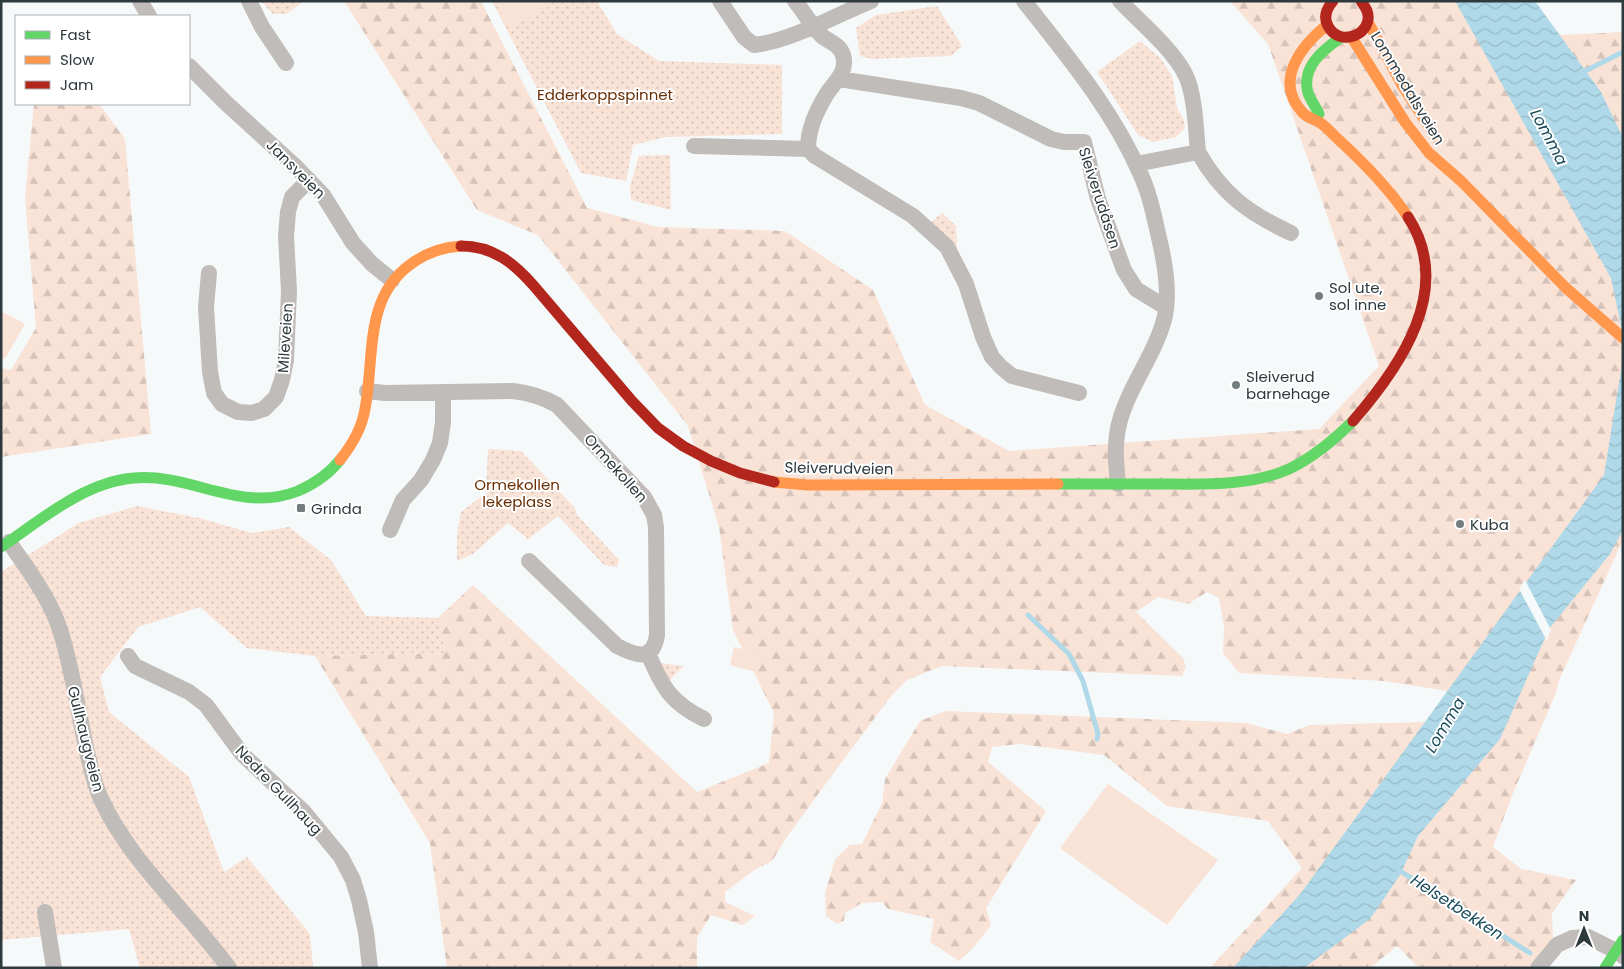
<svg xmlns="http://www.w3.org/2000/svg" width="1624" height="969" viewBox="0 0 1624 969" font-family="Poppins,sans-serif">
<defs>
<pattern id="grass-dots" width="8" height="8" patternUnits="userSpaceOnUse" patternTransform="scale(1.25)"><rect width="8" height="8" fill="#f9e2d6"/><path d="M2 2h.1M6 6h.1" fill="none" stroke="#d6c3b9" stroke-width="1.8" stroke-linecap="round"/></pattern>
<pattern id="forest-firs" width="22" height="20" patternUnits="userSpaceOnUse" patternTransform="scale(1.25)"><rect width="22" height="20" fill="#f9e2d6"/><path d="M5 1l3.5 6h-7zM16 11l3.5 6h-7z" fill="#d6c3b9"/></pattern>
<pattern id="water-waves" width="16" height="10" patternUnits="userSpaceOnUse" patternTransform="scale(1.25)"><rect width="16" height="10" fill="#afd9e8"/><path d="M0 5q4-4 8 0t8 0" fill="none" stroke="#97bbc8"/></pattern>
</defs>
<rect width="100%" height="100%" fill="#f6f9fa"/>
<path fill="url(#grass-dots)" d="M261 1H301L302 3 286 14H273Z
M492 1H597L617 34 659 61 782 65V134L666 137 633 145 626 181 581 173Z
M937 6 962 46 951 56 872 59 860 56 856 28 876 15Z
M1140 41 1161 59 1172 76 1177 108 1184 120 1185 128 1176 137 1153 142 1138 135 1097 72Z
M670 155 671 210 631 200 630 186 639 156Z
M942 213 956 226 957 249 930 223Z
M488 449 521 451 575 508 577 515 619 560 617 567 604 565 558 516 528 539 508 523 473 554 457 561V535L461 512 486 493Z
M137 506 199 518 252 533 289 527 331 560 366 616 438 618 446 653 315 656 247 648 200 607 138 627 100 677 109 712 189 777 224 872 247 857 310 934 313 968H140L129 929 1 940V572L79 523Z
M660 663 684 666 668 682Z"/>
<path fill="url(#forest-firs)" d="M344 1H481L587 208 658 227 785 231 873 290 925 405 1009 451 1319 429 1379 366 1268 44 1230 1H1532L1560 35 1623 32V540L1560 678 1555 695 1513 793 1493 847 1521 869 1576 880 1552 913 1553 942 1528 968H1419L1397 946 1370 968H1210L1302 868 1268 821 1167 806 1104 755 1019 744 992 747 988 762 1046 811 986 908 991 925 974 947 959 961 930 942 934 919 888 909 882 902 862 903 845 913 844 921 837 924 826 916 825 893 835 859 850 845 862 844 882 803 885 779 920 721 946 711 1246 723 1287 734 1310 725 1425 722 1448 691 1384 681 1239 673 1223 653 1224 627 1219 598 1207 592 1188 604 1158 597 1136 612 1183 658 1186 667 1182 676 942 666 907 680 891 696 838 767 786 838 772 861 757 868 725 892V902L755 916 743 925 711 915 697 938V968H447L430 843 315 656 446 653 438 618 473 585 697 792 769 763 774 713 733 630 719 527 688 426 538 235 477 210Z
M34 104H99L125 139 151 434 1 457V368L11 370 36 328 25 197Z"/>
<path fill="#f9e2d6" d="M495 1H548L551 5 510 28Z
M1 311 25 324 5 359 1 357Z
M734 647 761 654 756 672 730 665Z
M1108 784 1218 860 1167 925 1060 848Z"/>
<path fill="url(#water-waves)" d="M1455 1H1535L1601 92 1623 138V335L1611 278Z
M1623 358V530L1610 554 1549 629 1500 739 1418 836 1400 875 1370 919 1304 968H1233L1301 893 1604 475Z"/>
<path fill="#f6f9fa" d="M1525 580 1551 630 1547 641 1519 589Z"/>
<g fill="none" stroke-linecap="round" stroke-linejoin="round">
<path stroke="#afd9e8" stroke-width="5" d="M1585 71 1623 52
M1028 615 1069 654 1083 681 1098 734 1097 739
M1397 869 1530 953"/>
<path stroke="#c0bcb9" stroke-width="16" d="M140 1 149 16
M249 1 262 27 286 63
M720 1 744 37 754 45C791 41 836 15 871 1
M795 1C804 12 811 25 821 35 828 42 839 43 843 55 848 73 834 82 826 95 816 112 808 129 808 149L815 156 913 216 947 247 966 284 983 337 992 357 1001 367 1012 376 1079 393
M1024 1C1067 56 1112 109 1140 173 1150 194 1154 216 1159 238 1165 263 1170 291 1165 316 1156 354 1128 387 1119 424 1114 444 1116 464 1118 484
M1120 1C1140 22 1174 50 1186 76 1195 95 1196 131 1198 152
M189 66 226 103 297 168 323 195 353 243 372 264 392 280
M839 79 961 98 979 103 1051 139 1064 142H1084L1098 199 1124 270 1136 289 1165 307
M694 146 808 149
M1136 164 1198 152C1222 194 1248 213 1291 233
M209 273 206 307 210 372 214 393 222 404 238 412 252 413 264 409 276 397 282 380 286 360 289 291 286 236 288 212 292 197 309 180
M367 391 385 393 513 391C530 393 543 397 557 405L644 497 654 515 656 527 657 635C653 662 636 656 617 646L529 561
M390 530 403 500 421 480 433 460 440 443 443 422V392
M9 542C28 570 50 598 60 630 73 670 78 712 87 752 91 768 94 784 101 799 130 862 188 912 229 968
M648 653C662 687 671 703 704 719
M128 656 135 666 189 692 206 705 242 754 304 812 341 857 353 880 359 900 366 932 370 968
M45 912 54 968
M1538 968 1557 945 1572 938 1588 937 1616 951 1623 956"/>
<path stroke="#63d668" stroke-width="11" d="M1319 114C1316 107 1311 101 1308 93 1301 67 1322 51 1341 37
M1058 484C1092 484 1125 484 1158 484 1200 484 1249 487 1289 469 1314 457 1334 440 1353 421
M1 547C41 520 84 482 134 478 192 473 240 514 298 491 314 484 329 474 340 460
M1605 968 1623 940"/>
<path stroke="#ff974d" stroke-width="11" d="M1368 22 1402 85 1437 139
M1327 25C1301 46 1273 81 1303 113 1308 118 1313 119 1319 122 1326 126 1333 135 1339 140 1365 164 1389 188 1408 217
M1352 38 1405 122 1429 153 1461 181 1566 288 1623 338
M340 460C352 445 362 428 365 409 375 358 363 298 411 264 426 253 443 247 461 246
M774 482 807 485 1058 484"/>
<path stroke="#b3261e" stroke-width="11" d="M1333 1C1327 8 1323 17 1328 26 1340 49 1375 33 1367 11 1366 8 1363 4 1361 1
M461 246C493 246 514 263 534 286L632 401 658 428 683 446 711 461 740 473 774 482
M1353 421C1400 367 1455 289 1408 217"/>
</g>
<g fill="#737c7f" stroke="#fff" stroke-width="2">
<circle cx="1319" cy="296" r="5"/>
<circle cx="1236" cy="385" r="5"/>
<rect x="296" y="503" width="10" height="10" rx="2.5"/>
<circle cx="1460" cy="524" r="5"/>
</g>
<g text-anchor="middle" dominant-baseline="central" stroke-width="4" stroke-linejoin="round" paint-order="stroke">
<g font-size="15" fill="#2d393d" stroke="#fff">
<text transform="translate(1408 88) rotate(59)">Lommedalsveien</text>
<text transform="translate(296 169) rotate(45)">Jansveien</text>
<text transform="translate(1100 198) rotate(72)">Sleiverudåsen</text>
<text transform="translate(285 338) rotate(-86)">Mileveien</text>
<text transform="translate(616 468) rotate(48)">Ormekollen</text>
<text transform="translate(839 468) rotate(1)">Sleiverudveien</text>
<text transform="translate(86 739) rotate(76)">Gullhaugveien</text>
<text transform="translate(279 790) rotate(46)">Nedre Gullhaug</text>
</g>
<g font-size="15" fill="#682e03" stroke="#fff">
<text x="605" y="94">Edderkoppspinnet</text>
<text x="517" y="484">Ormekollen<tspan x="517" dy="17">lekeplass</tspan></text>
</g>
<g font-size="15" fill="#2d393d" stroke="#fff" text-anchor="start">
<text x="1329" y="287">Sol ute,<tspan x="1329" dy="17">sol inne</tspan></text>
<text x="1246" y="376">Sleiverud<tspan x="1246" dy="17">barnehage</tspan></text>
<text x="311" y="508">Grinda</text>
<text x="1470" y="524">Kuba</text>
</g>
<g font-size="16" font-style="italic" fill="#194b5a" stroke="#fff">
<text transform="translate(1549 137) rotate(62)">Lomma</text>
<text transform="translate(1445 725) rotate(-59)">Lomma</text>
<text transform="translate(1457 907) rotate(33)">Helsetbekken</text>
</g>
</g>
<rect width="1624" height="969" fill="none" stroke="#2d393d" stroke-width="5"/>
<rect x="15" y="15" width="175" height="90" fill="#ffffff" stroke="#abb0b1"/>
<rect x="25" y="31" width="25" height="8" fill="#63d668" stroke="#abb0b1"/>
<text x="60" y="40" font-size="15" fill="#2d393d">Fast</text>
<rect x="25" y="56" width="25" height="8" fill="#ff974d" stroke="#abb0b1"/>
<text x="60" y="65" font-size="15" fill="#2d393d">Slow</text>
<rect x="25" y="81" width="25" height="8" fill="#b3261e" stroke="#abb0b1"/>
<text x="60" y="90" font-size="15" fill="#2d393d">Jam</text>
<g transform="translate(1584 929)" stroke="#ffffff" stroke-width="4" paint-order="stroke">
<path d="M0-4L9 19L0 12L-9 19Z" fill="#2d393d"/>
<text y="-8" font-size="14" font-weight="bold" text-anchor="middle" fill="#2d393d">N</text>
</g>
</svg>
